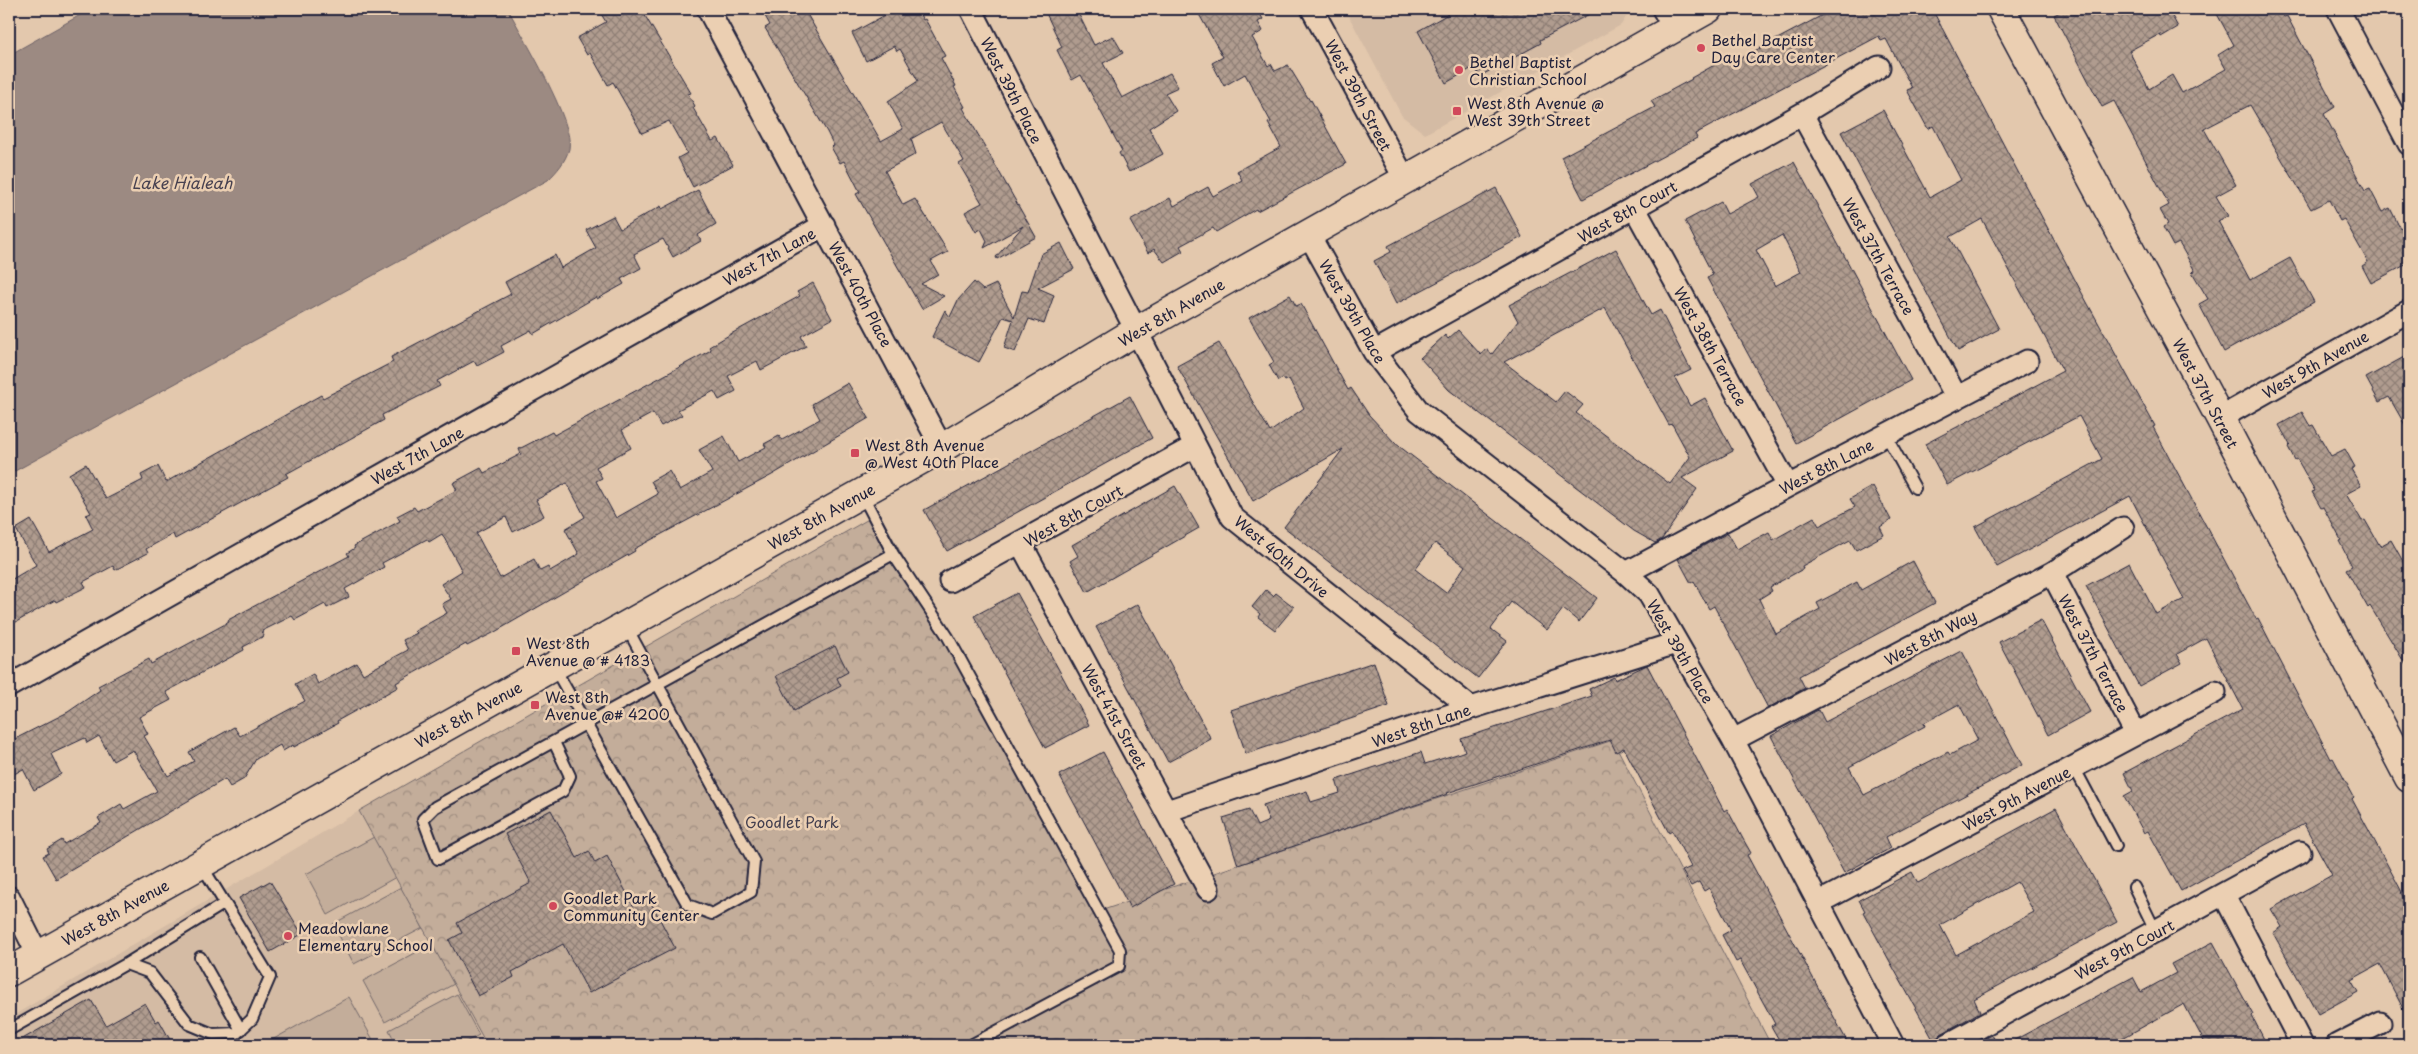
<svg xmlns="http://www.w3.org/2000/svg" width="2418" height="1054" viewBox="0 0 2418 1054" font-family="'Playpen Sans',sans-serif">
<defs>
<pattern id="park-crowns" width="20" height="18" patternUnits="userSpaceOnUse" patternTransform="scale(1.25)"><rect width="20" height="18" fill="#c3ad9a"/><path d="M2 6a3 3 0 1 1 6 0M12 15a3 3 0 1 1 6 0" fill="none" stroke="#9e8c7f"/></pattern>
<pattern id="building-cross-hatch" width="8" height="8" patternUnits="userSpaceOnUse" patternTransform="scale(1.25)"><rect width="8" height="8" fill="#b09c8f"/><path d="M0 0l8 8M0 8l8-8" fill="none" stroke="#8f7f76"/></pattern>
</defs>
<rect width="100%" height="100%" fill="#e3c8ad"/>
<filter id="ink" filterUnits="userSpaceOnUse"><feTurbulence type="fractalNoise" baseFrequency=".02" numOctaves="2"/><feDisplacementMap in="SourceGraphic" scale="10" xChannelSelector="R" yChannelSelector="G"/><feConvolveMatrix kernelMatrix="1 2 1 2 8 2 1 2 1" color-interpolation-filters="sRGB"/></filter>
<g filter="url(#ink)">
<path fill="#d4bba4" d="M1345 9H1631L1621 25 1425 134 1402 116Z
M359 811 487 1045H9V1018Z"/>
<path fill="#c3ad9a" stroke="#72686a" d="M374 837 396 877 328 915 306 874Z
M401 887 423 928 354 964 333 924Z
M432 944 454 984 385 1022 363 981Z
M457 994 479 1035 460 1045H397L389 1030Z
M349 997 376 1045H263Z"/>
<path fill="url(#park-crowns)" stroke="#72686a" d="M879 513 1097 912 1613 740 1771 1045H487L359 811Z"/>
<path fill="#9c8a82" stroke="#6b6066" d="M91 9H508C522 36 575 122 569 149 565 162 558 170 548 180L15 471 9 472V55Z"/>
<path fill="url(#building-cross-hatch)" stroke="#22223b" fill-rule="evenodd" d="M598 9H641L691 93 688 94 695 106 693 108 712 141 718 138 733 165 693 187 678 158 687 153 669 121 642 133 613 82 608 85 590 53 587 55 577 38 606 22Z
M761 9H804L881 141 903 129 888 101 918 81 900 49 897 51 894 46 866 61 852 33 887 14 884 9H917L923 20 925 19 945 56 941 58 956 86 954 87 965 107 963 108 1036 237 997 259 996 257 1023 226 984 248 987 241 981 229 976 232 965 212 982 203 959 164 964 161 941 122 911 139 916 154 885 171 903 205 915 199 948 252 931 261 938 274 921 284 944 296 922 309 856 194 860 192 844 161 840 163 831 147 834 146 827 132 765 28 770 25Z
M1044 9H1076L1094 45 1113 36 1123 53 1103 63 1122 98 1170 73 1178 87 1165 93 1176 111 1149 128 1163 154 1129 172 1119 153 1122 151 1081 75 1072 80 1057 50 1062 47Z
M1196 9H1257L1263 19 1258 22 1263 31 1252 37 1268 66 1271 64 1275 71 1288 65 1310 101 1311 100 1346 164 1257 211 1256 209 1216 232 1213 228 1180 246 1183 251 1164 262 1154 249 1148 253 1130 221 1170 198 1174 206 1208 187 1213 196 1242 180 1237 171 1281 147 1268 123 1271 122 1245 74 1224 86 1212 63 1223 57Z
M1445 9H1599L1540 40 1541 43 1480 76 1474 67 1446 83 1418 31 1448 14Z
M1834 9H1932L2083 295 2155 426 2153 427 2182 481 2256 619 2258 618 2331 759 2333 758 2354 797 2352 799 2402 892 2401 893 2409 908V1020L2380 964 2351 980 2358 992 2318 1014 2273 933 2282 927 2271 909 2332 875 2304 824 2181 891 2148 831 2144 833 2124 796 2133 791 2124 773 2243 709 2206 638 2177 654 2182 663 2139 686 2086 586 2129 563 2156 614 2184 599 2130 496 1997 567 1975 527 2102 459 2079 416 1947 485 1925 444 2063 371 1982 219 1950 237 1999 329 1958 351 1894 232 1841 132 1883 110 1930 197 1961 180 1933 126 1928 129 1907 90 1912 88 1886 39 1881 41 1879 36 1695 134 1697 138 1583 199 1561 157 1655 107 1651 101 1692 79 1691 78 1727 58 1730 64Z
M2066 9H2168L2178 27 2161 37 2160 34 2129 51 2149 89 2172 75 2182 93 2226 69 2218 55 2234 45 2217 14 2225 9H2279L2284 17 2287 16 2335 107 2324 114 2365 191 2370 189 2382 212 2390 208 2400 228 2403 226 2409 238V263L2371 283 2362 266 2368 262 2344 219 2340 221 2329 200 2311 209 2250 105 2204 129 2236 185 2216 196 2228 216 2218 221 2250 280 2290 258 2314 302 2224 352 2199 304 2208 299 2192 272 2195 271 2179 243 2173 246 2163 227 2168 224 2160 210 2169 205 2114 101 2102 107 2054 15Z
M1794 162 1911 380 1796 443 1707 278 1713 275 1685 221 1721 202 1727 214 1759 197 1752 184ZM1782 235 1801 272 1775 286 1756 250Z
M1496 188 1522 237 1396 304 1374 261 1391 252 1388 246Z
M698 190 716 224 698 235 701 241 673 257 663 239 634 254 641 268 621 279 624 284 597 299 596 297 533 334 531 330 501 346 504 352 477 366 474 361 437 381 440 386 382 415 384 420 286 474 288 477 175 539 173 534 146 549 148 553 115 570 113 566 83 582 86 587 56 602 55 600 9 626V581L36 565 16 529 31 520 49 552 93 529 86 515 91 513 69 474 86 464 106 499 143 480 141 475 158 466 166 482 321 395 323 398 393 362 391 357 511 294 505 282 555 255 561 268 596 248 586 230 613 216 620 229 661 206 662 209Z
M1061 243 1074 269 1038 288 1054 295 1044 324 1029 319 1015 352 1004 348 1013 320 1003 317 979 362 932 337 945 310 950 317 958 300 974 282 983 290 996 284 1014 317 1022 291 1028 292 1041 254Z
M1616 249 1651 315 1660 310 1691 370 1675 378 1690 406 1705 398 1733 451 1682 478 1697 489 1662 539 1655 543 1634 531 1449 390 1420 358 1445 335 1448 339 1458 330 1481 355 1486 349 1492 354 1518 321 1509 305ZM1605 308 1669 425 1672 424 1690 457 1670 484 1576 413 1583 405 1565 391 1556 402 1504 362Z
M813 283 832 319 801 336 806 346 761 370 757 361 728 376 736 391 719 400 714 391 678 410 682 415 661 426 653 413 622 430 631 448 596 467 602 478 596 481 616 518 658 494 651 481 669 471 680 490 712 472 699 450 724 436 738 462 766 447 764 444 779 436 782 440 820 419 812 404 848 383 869 418 772 475 634 549 635 551 493 633 467 646 466 644 396 683 398 687 337 721 338 723 294 747 293 745 283 751 280 745 256 759 244 779 230 787 225 779 56 879 43 856 49 853 47 849 62 840 64 844 101 823 98 818 121 804 124 809 157 791 133 750 113 761 99 736 87 743 85 738 51 754 61 774 34 790 23 769 9 777V742L68 712 100 690 98 686 149 659 151 664 229 622 228 620 349 556 347 553 355 548 354 546 400 521 397 516 414 507 417 511 457 490 453 483 481 468 484 473 521 454 519 449 552 432 554 435 711 350 709 347 729 335 800 296 797 292ZM567 483 585 517 565 529 579 554 550 571 548 567 540 571 534 559 500 578 476 533 506 517 513 532 544 516 536 500ZM442 534 462 571 441 584 451 599 442 604 447 613 415 631 417 633 403 640 408 650 363 674 357 663 318 684 313 674 295 684 305 701 240 736 234 727 189 752 194 761 168 776 144 736 148 734 139 717 171 700 166 692 244 650 243 647 264 636 262 631 292 616 295 620 325 604 327 608 349 597 345 589 384 567 382 563 427 539 429 542Z
M1290 295 1296 306 1301 304 1348 390 1351 388 1369 415 1395 443 1597 598 1579 622 1563 609 1547 630 1511 602 1491 629 1507 641 1478 678 1284 527 1343 449 1253 501 1177 366 1219 343 1270 432 1304 408 1289 379 1285 381 1283 378 1278 381 1269 365 1274 362 1249 318ZM1435 543 1465 566 1446 593 1415 569Z
M2404 357 2409 366V432L2389 397 2379 402 2366 378Z
M1130 396 1152 438 947 551 924 510Z
M2302 412 2310 426 2313 425 2331 456 2345 449 2355 467 2351 469 2361 486 2346 494 2362 521 2365 520 2380 546 2391 540 2409 572V670L2370 606 2368 608 2346 569 2352 566 2339 541 2341 540 2323 507 2321 508 2312 492 2315 491 2297 459 2295 460 2288 447 2290 445 2279 425Z
M1175 486 1199 528 1087 592 1070 561 1078 556 1072 545Z
M1873 486 1891 520 1880 527 1884 535 1856 550 1850 540 1802 566 1803 569 1770 587 1772 591 1759 599 1776 634 1820 609 1817 603 1857 582 1861 590 1913 561 1935 603 1799 676 1805 688 1768 708 1714 606 1709 609 1694 581 1691 583 1678 559 1728 533 1737 549 1769 532 1773 540 1814 517 1819 526 1855 507 1850 499Z
M1266 590 1273 596 1276 593 1294 607 1275 630 1258 617 1260 614 1252 607Z
M1017 593 1089 725 1045 748 974 616Z
M1138 604 1211 739 1168 762 1096 627Z
M2041 620 2090 712 2048 735 1999 642Z
M835 646 848 672 837 678 841 686 794 711 776 676Z
M1962 651 2022 765 1886 837 1891 848 1844 873 1771 736 1816 711 1819 710 1825 722ZM1959 704 1978 740 1950 755 1948 752 1864 795 1849 767 1925 726 1924 723Z
M1374 662 1389 706 1246 754 1231 710Z
M1647 665 1724 811 1727 809 1743 839 1751 853 1747 855 1849 1045H1782L1771 1026 1775 1024 1740 960 1736 962 1722 935 1731 930 1709 888 1704 891 1699 882 1691 886 1682 871 1691 867 1672 831 1669 833 1624 748 1616 752 1610 740 1447 793 1448 794 1238 865 1223 818 1249 810 1257 826 1269 821 1263 805 1307 791 1311 802 1340 793 1336 780 1421 752 1425 764 1457 754 1465 751 1461 739 1592 696 1589 689 1614 677 1615 680Z
M1103 752 1174 884 1130 908 1059 775Z
M2056 808 2117 922 1974 999 1980 1012 1941 1034 1935 1043 1889 960 1863 912 1865 911 1859 900 1912 872 1918 883ZM2017 882 2034 912 1956 955 1940 925Z
M551 810 577 858 589 851 595 863 607 856 633 905 648 897 675 948 589 993 563 944 512 972 514 977 478 996 449 940 462 933 457 923 531 883 505 834Z
M270 881 302 934 270 952 239 898Z
M2213 942 2253 1015 2252 1016 2267 1045H2206L2184 1004 2110 1045H2093L2090 1039 2079 1045H2005L2133 977 2141 992 2176 973 2171 964Z
M91 1000 106 1025 145 1003 156 1022 159 1020 173 1045H12Z
M1992 1035 1998 1045H1973Z"/>
<g fill="none" stroke-linecap="round" stroke-linejoin="round">
<defs>
<path id="lane" d="M1886 435 1915 488
M862 494 893 554 948 637 1120 950 1119 966 971 1045
M554 667 688 905 712 914 751 892 754 862 626 626
M554 742 570 776 563 791 438 859 423 819 435 807 893 554
M2074 767 2116 846
M2134 887 2156 932
M200 957 241 1030
M126 964 150 973 189 1024 213 1034 237 1033 252 1019 270 977 202 866
M9 1030 126 964 225 903"/>
<path id="street" d="M708 9 942 448
M971 9 1232 517 1471 708
M1312 9 1406 181
M1663 9 1674 28
M2338 9 2409 144
M1802 114 1957 398
M1634 207 1788 486
M1309 235 1374 352 1419 411 1626 573 1649 594 1733 740 1893 1045
M1374 352 1802 114 1879 67
M2220 418 2409 311
M1021 544 1208 889
M1626 573 1788 486 2027 361
M2052 573 2136 734
M950 581 1195 446
M9 686 824 225
M1733 740 2052 573 2123 528
M1167 811 1471 708 1676 643
M2224 895 2302 1045
M9 897 38 955
M1818 903 2215 692
M1947 1045 2300 852
M2337 1045 2380 1023"/>
<path id="secondary" d="M2001 9 2220 418 2409 778
M9 972 942 448 1136 331 1708 9"/>
</defs>
<use href="#lane" stroke="#22223b" stroke-width="14"/>
<use href="#street" stroke="#22223b" stroke-width="25"/>
<use href="#secondary" stroke="#22223b" stroke-width="31"/>
<use href="#lane" stroke="#ebcfb2" stroke-width="10"/>
<use href="#street" stroke="#ebcfb2" stroke-width="21"/>
<use href="#secondary" stroke="#ebcfb2" stroke-width="28"/>
</g>
</g>
<g fill="#d1495b" stroke="#ebcfb2" stroke-width="2">
<circle cx="1701" cy="48" r="5"/>
<circle cx="1459" cy="70" r="5"/>
<rect x="1452" y="106" width="10" height="10" rx="2.5"/>
<rect x="850" y="448" width="10" height="10" rx="2.5"/>
<rect x="511" y="646" width="10" height="10" rx="2.5"/>
<rect x="530" y="700" width="10" height="10" rx="2.5"/>
<circle cx="553" cy="906" r="5"/>
<circle cx="288" cy="936" r="5"/>
</g>
<g text-anchor="middle" dominant-baseline="central" stroke-width="5" stroke-linejoin="round" paint-order="stroke">
<g font-size="15" fill="#22223b" stroke="#ebcfb2" text-anchor="start">
<text x="1711" y="39">Bethel Baptist<tspan x="1711" dy="17">Day Care Center</tspan></text>
<text x="1469" y="61">Bethel Baptist<tspan x="1469" dy="17">Christian School</tspan></text>
<text x="1467" y="102">West 8th Avenue @<tspan x="1467" dy="17">West 39th Street</tspan></text>
<text x="865" y="444">West 8th Avenue<tspan x="865" dy="17">@ West 40th Place</tspan></text>
<text x="526" y="642">West 8th<tspan x="526" dy="17">Avenue @ # 4183</tspan></text>
<text x="545" y="696">West 8th<tspan x="545" dy="17">Avenue @# 4200</tspan></text>
<text x="563" y="897">Goodlet Park<tspan x="563" dy="17">Community Center</tspan></text>
<text x="298" y="927">Meadowlane<tspan x="298" dy="17">Elementary School</tspan></text>
</g>
<g font-size="15" fill="#22223b" stroke="#ebcfb2">
<text transform="translate(1012 90) rotate(63)">West 39th Place</text>
<text transform="translate(1359 95) rotate(62)">West 39th Street</text>
<text transform="translate(1627 211) rotate(-29)">West 8th Court</text>
<text transform="translate(769 256) rotate(-29)">West 7th Lane</text>
<text transform="translate(1879 256) rotate(61)">West 37th Terrace</text>
<text transform="translate(861 294) rotate(62)">West 40th Place</text>
<text transform="translate(1353 311) rotate(60)">West 39th Place</text>
<text transform="translate(1171 312) rotate(-30)">West 8th Avenue</text>
<text transform="translate(1711 346) rotate(61)">West 38th Terrace</text>
<text transform="translate(2315 364) rotate(-30)">West 9th Avenue</text>
<text transform="translate(2206 393) rotate(62)">West 37th Street</text>
<text transform="translate(417 455) rotate(-29)">West 7th Lane</text>
<text transform="translate(1826 466) rotate(-27)">West 8th Lane</text>
<text transform="translate(1073 515) rotate(-29)">West 8th Court</text>
<text transform="translate(821 516) rotate(-29)">West 8th Avenue</text>
<text transform="translate(1282 556) rotate(40)">West 40th Drive</text>
<text transform="translate(1930 637) rotate(-28)">West 8th Way</text>
<text transform="translate(1681 651) rotate(60)">West 39th Place</text>
<text transform="translate(2094 653) rotate(62)">West 37th Terrace</text>
<text transform="translate(468 714) rotate(-29)">West 8th Avenue</text>
<text transform="translate(1115 716) rotate(61)">West 41st Street</text>
<text transform="translate(1421 725) rotate(-19)">West 8th Lane</text>
<text transform="translate(2016 798) rotate(-28)">West 9th Avenue</text>
<text transform="translate(115 912) rotate(-29)">West 8th Avenue</text>
<text transform="translate(2124 949) rotate(-28)">West 9th Court</text>
</g>
<g font-size="15" fill="#423e4e" stroke="#ebcfb2">
<text x="792" y="821">Goodlet Park</text>
</g>
<g font-size="16" font-style="italic" fill="#474150" stroke="#ebcfb2">
<text x="182" y="182">Lake Hialeah</text>
</g>
</g>
<rect width="2418" height="1054" fill="none" stroke="#ebcfb2" stroke-width="30"/>
<rect x="15" y="15" width="2388" height="1024" fill="none" stroke="#22223b" stroke-width="2" filter="url(#ink)"/>
</svg>
